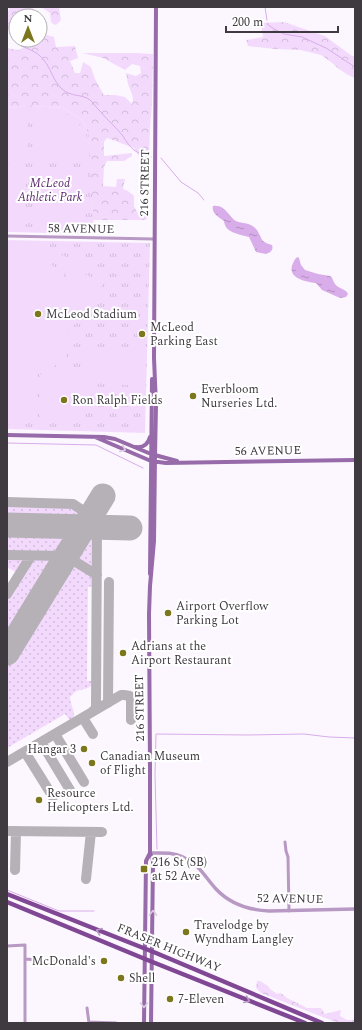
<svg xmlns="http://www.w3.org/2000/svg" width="362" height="1030" viewBox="0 0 362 1030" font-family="Spectral,serif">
<defs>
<pattern id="grass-dots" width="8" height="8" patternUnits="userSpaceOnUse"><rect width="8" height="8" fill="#f3dafd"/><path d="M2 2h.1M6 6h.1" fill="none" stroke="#d1bcda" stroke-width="1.8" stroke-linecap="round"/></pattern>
<pattern id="forest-crowns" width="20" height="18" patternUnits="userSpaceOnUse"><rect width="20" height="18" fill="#f3dafd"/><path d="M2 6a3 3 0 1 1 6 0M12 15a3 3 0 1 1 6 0" fill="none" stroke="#d1bcda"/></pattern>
<pattern id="park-tufts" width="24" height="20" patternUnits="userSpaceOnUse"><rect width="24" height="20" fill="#f3dafd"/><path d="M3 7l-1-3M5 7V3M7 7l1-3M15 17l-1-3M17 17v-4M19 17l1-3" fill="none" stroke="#d1bcda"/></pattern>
<pattern id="water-ripples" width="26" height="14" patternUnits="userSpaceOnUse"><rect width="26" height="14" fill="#d8ade9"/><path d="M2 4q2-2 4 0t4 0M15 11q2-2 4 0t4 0" fill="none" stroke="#b18ebe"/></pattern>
</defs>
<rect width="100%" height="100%" fill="#fcf7fe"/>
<path fill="url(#grass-dots)" d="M7 504 72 505 82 512 84 515 81 520 7 518Z
M7 531 73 533 60 554 7 553Z
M87 533 94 534V571L72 557Z
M8 557H22L23 559V564L17 573 7 567V559Z
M32 558 57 559 7 640V598Z
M70 562 94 576V586L88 587 87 681H93C91 691 81 688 75 692 73 694 71 696 70 697 70 705 76 711 73 719L70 721 65 714 7 748V664Z"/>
<path fill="url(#forest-crowns)" d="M10 7H35L23 16H16V33L7 29V14Z
M41 7H59L61 20 56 25 53 24 51 22 50 13Z
M284 22 325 36 352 56H355V78L348 75 339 69 331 62 321 55 300 50 275 49 248 46 246 40 263 37 261 23Z
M40 33 54 37 56 47 75 46 78 58 70 61 75 73H80L83 62 91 67 95 79 104 95H115L125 97 132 104C135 97 130 91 128 84 127 80 127 77 126 73L136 76 141 73 140 66 132 64 125 70 103 58 82 53H136L153 54 152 105 150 127 149 159 138 155 134 148 107 138 104 142V156L132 153V156L124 161H107L104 167 103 186 116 187 117 179H125L123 189 128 191 134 196V206L138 214 148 213V218L144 220H93L89 135 82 120 63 108 32 106 7 108V48L18 50 23 48 24 42 23 40H40Z
M257 981H260L268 986 270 989 277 994 281 993 287 998 307 1008H321L325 1014 341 1010 340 1016 347 1020H355V1023H338L261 993 256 988Z"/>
<path fill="url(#park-tufts)" d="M32 106 63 108 82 120 89 135 91 167 94 234 7 232V108Z
M7 240 150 243 145 433 7 429Z"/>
<path fill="#f3dafd" d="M11 108H28L27 157 25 160H7V110Z
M37 108C44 108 53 108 59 110 73 115 84 128 89 141 91 147 89 154 89 160H40L38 157Z
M88 171V185L84 203 70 219 53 222 34 223V174L37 172Z
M7 172H21L23 174 22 228 7 227Z
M7 241 50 243V264L62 272 67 285V290L69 291 68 337H67L66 357 52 368 7 367Z
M57 250 59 254 89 266 84 275H87L103 284 75 321 71 340 69 339 73 320 71 283H69L57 256 54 254V252Z
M85 349 143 352 141 386 95 383V390L82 411 60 423H40V375L44 371 83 373Z
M7 371 35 372 34 389 32 395H34V422H10L7 423Z"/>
<path fill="url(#water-ripples)" d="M213 206C225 204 229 217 236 221 243 224 248 222 254 227 259 231 260 237 263 241 265 243 269 244 272 245 274 250 270 253 266 254L256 252 249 237C239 234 225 233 224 221 219 217 211 213 213 206Z
M298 257 299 258 301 265 305 270 318 274 330 276C333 278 333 281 335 284 339 289 346 289 348 294L346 297 340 298 322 290 316 283C301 281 283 276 296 258Z"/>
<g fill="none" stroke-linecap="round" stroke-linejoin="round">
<path stroke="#d8ade9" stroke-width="1" d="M265 7 267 20
M267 24 274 29 284 34 302 37 326 48 355 67
M21 46C30 49 41 54 46 63 52 72 53 80 62 89 70 97 83 94 90 100 94 103 96 108 100 111 107 120 116 127 123 136 126 141 129 146 134 150 139 154 145 155 151 157
M161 158 181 182 198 193 204 200
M7 443 96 445 143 468
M157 849 155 775 156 734 248 735 304 734 329 737 355 738
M7 890 59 911H94"/>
<path stroke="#b6b1b7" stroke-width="10" d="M7 502 73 504 91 516 97 524 96 704V708L93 711
M7 555 66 556 97 575
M7 594 31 556
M108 703 109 582
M83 718 93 734
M55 734 84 782
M41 742 70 790
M25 752 53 797
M7 762 121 695H124L130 696 131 698V720
M7 831 102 832
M15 870 16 831
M86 879 91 832"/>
<path stroke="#b6b1b7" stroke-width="25" d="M7 525 130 528
M7 653 103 496"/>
<path stroke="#b899c4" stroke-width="3" d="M7 236 154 239
M285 842 286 851 288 857 289 911
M7 946 25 945V1023
M25 959 54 961 63 964
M87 1008 89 1023
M89 1022 116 1023"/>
<path stroke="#b899c4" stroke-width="3.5" d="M150 853C161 853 173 852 183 857 199 864 205 877 216 889 230 904 249 910 269 911L355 909"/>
<path stroke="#976aa9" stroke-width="4" d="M7 435 104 437 115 439 151 454 177 461
M95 437 151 461 166 463 355 460
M136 447C144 448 148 444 150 437
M150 574 152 379
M144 1023 146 861 150 853
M151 1023 153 861 150 853V768L149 614 150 586 154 541 155 456 156 405 154 358 156 7"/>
<path stroke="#804794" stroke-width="4.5" d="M7 894 156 953 322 1023
M7 902 145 959 305 1023"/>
</g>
<defs><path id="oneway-chevron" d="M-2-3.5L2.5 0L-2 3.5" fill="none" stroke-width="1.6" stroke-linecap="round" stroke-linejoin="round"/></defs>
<g stroke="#dbcbe1">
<use href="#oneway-chevron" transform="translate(123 449) rotate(23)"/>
<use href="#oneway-chevron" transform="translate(153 913) rotate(-89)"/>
<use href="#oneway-chevron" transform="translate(144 1005) rotate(91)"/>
</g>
<g stroke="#b99ac4">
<use href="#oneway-chevron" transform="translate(99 931) rotate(-158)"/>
<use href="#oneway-chevron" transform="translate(247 1000) rotate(22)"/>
</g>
<g fill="#7c771c" stroke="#fff" stroke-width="1.5">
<circle cx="38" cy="314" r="4"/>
<circle cx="142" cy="334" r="4"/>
<circle cx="193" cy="396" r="4"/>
<circle cx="64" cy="400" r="4"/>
<circle cx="168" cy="613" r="4"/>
<circle cx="123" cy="653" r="4"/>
<circle cx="84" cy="749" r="4"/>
<circle cx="92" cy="763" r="4"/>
<circle cx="39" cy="800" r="4"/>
<rect x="140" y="865" width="8" height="8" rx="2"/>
<circle cx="186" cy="932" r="4"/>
<circle cx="104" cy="961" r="4"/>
<circle cx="121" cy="978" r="4"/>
<circle cx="170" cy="999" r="4"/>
</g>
<g text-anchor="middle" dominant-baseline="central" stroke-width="4" stroke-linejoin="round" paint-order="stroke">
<g font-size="12" font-style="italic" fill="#5c286e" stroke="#fff">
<text x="50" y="183">McLeod<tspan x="50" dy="14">Athletic Park</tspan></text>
</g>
<g font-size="12" fill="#3e3a3f" stroke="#fff">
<text transform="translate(145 183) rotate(-89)">216 STREET</text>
<text transform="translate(81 229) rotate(1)">58 AVENUE</text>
<text transform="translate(268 451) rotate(-1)">56 AVENUE</text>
<text transform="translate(140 708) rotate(-91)">216 STREET</text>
<text transform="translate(290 899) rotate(1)">52 AVENUE</text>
<text transform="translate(169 948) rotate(22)">FRASER HIGHWAY</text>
</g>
<g font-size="12" fill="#3e3a3f" stroke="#fff" text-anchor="start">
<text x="46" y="314">McLeod Stadium</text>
<text x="150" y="327">McLeod<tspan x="150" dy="14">Parking East</tspan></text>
<text x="201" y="389">Everbloom<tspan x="201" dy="14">Nurseries Ltd.</tspan></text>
<text x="72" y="400">Ron Ralph Fields</text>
<text x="176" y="606">Airport Overflow<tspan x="176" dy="14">Parking Lot</tspan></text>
<text x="131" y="646">Adrians at the<tspan x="131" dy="14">Airport Restaurant</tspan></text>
<text x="76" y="749" text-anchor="end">Hangar 3</text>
<text x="100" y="756">Canadian Museum<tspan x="100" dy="14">of Flight</tspan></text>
<text x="47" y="793">Resource<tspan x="47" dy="14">Helicopters Ltd.</tspan></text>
<text x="152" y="862">216 St (SB)<tspan x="152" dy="14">at 52 Ave</tspan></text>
<text x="194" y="925">Travelodge by<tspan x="194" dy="14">Wyndham Langley</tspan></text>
<text x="96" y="961" text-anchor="end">McDonald's</text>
<text x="129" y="978">Shell</text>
<text x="178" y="999">7-Eleven</text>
</g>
</g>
<rect width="362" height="1030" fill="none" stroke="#3e3a3f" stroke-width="16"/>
<g transform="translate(28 28)"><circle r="19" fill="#ffffff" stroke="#b2b0b2"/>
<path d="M0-3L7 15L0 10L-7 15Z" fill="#7c771c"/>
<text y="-6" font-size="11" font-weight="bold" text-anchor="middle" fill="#3e3a3f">N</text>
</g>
<path d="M226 26v6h112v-6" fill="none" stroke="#3e3a3f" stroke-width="2"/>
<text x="232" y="26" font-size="12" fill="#3e3a3f" stroke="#ffffff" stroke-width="3" paint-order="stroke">200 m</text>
</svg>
